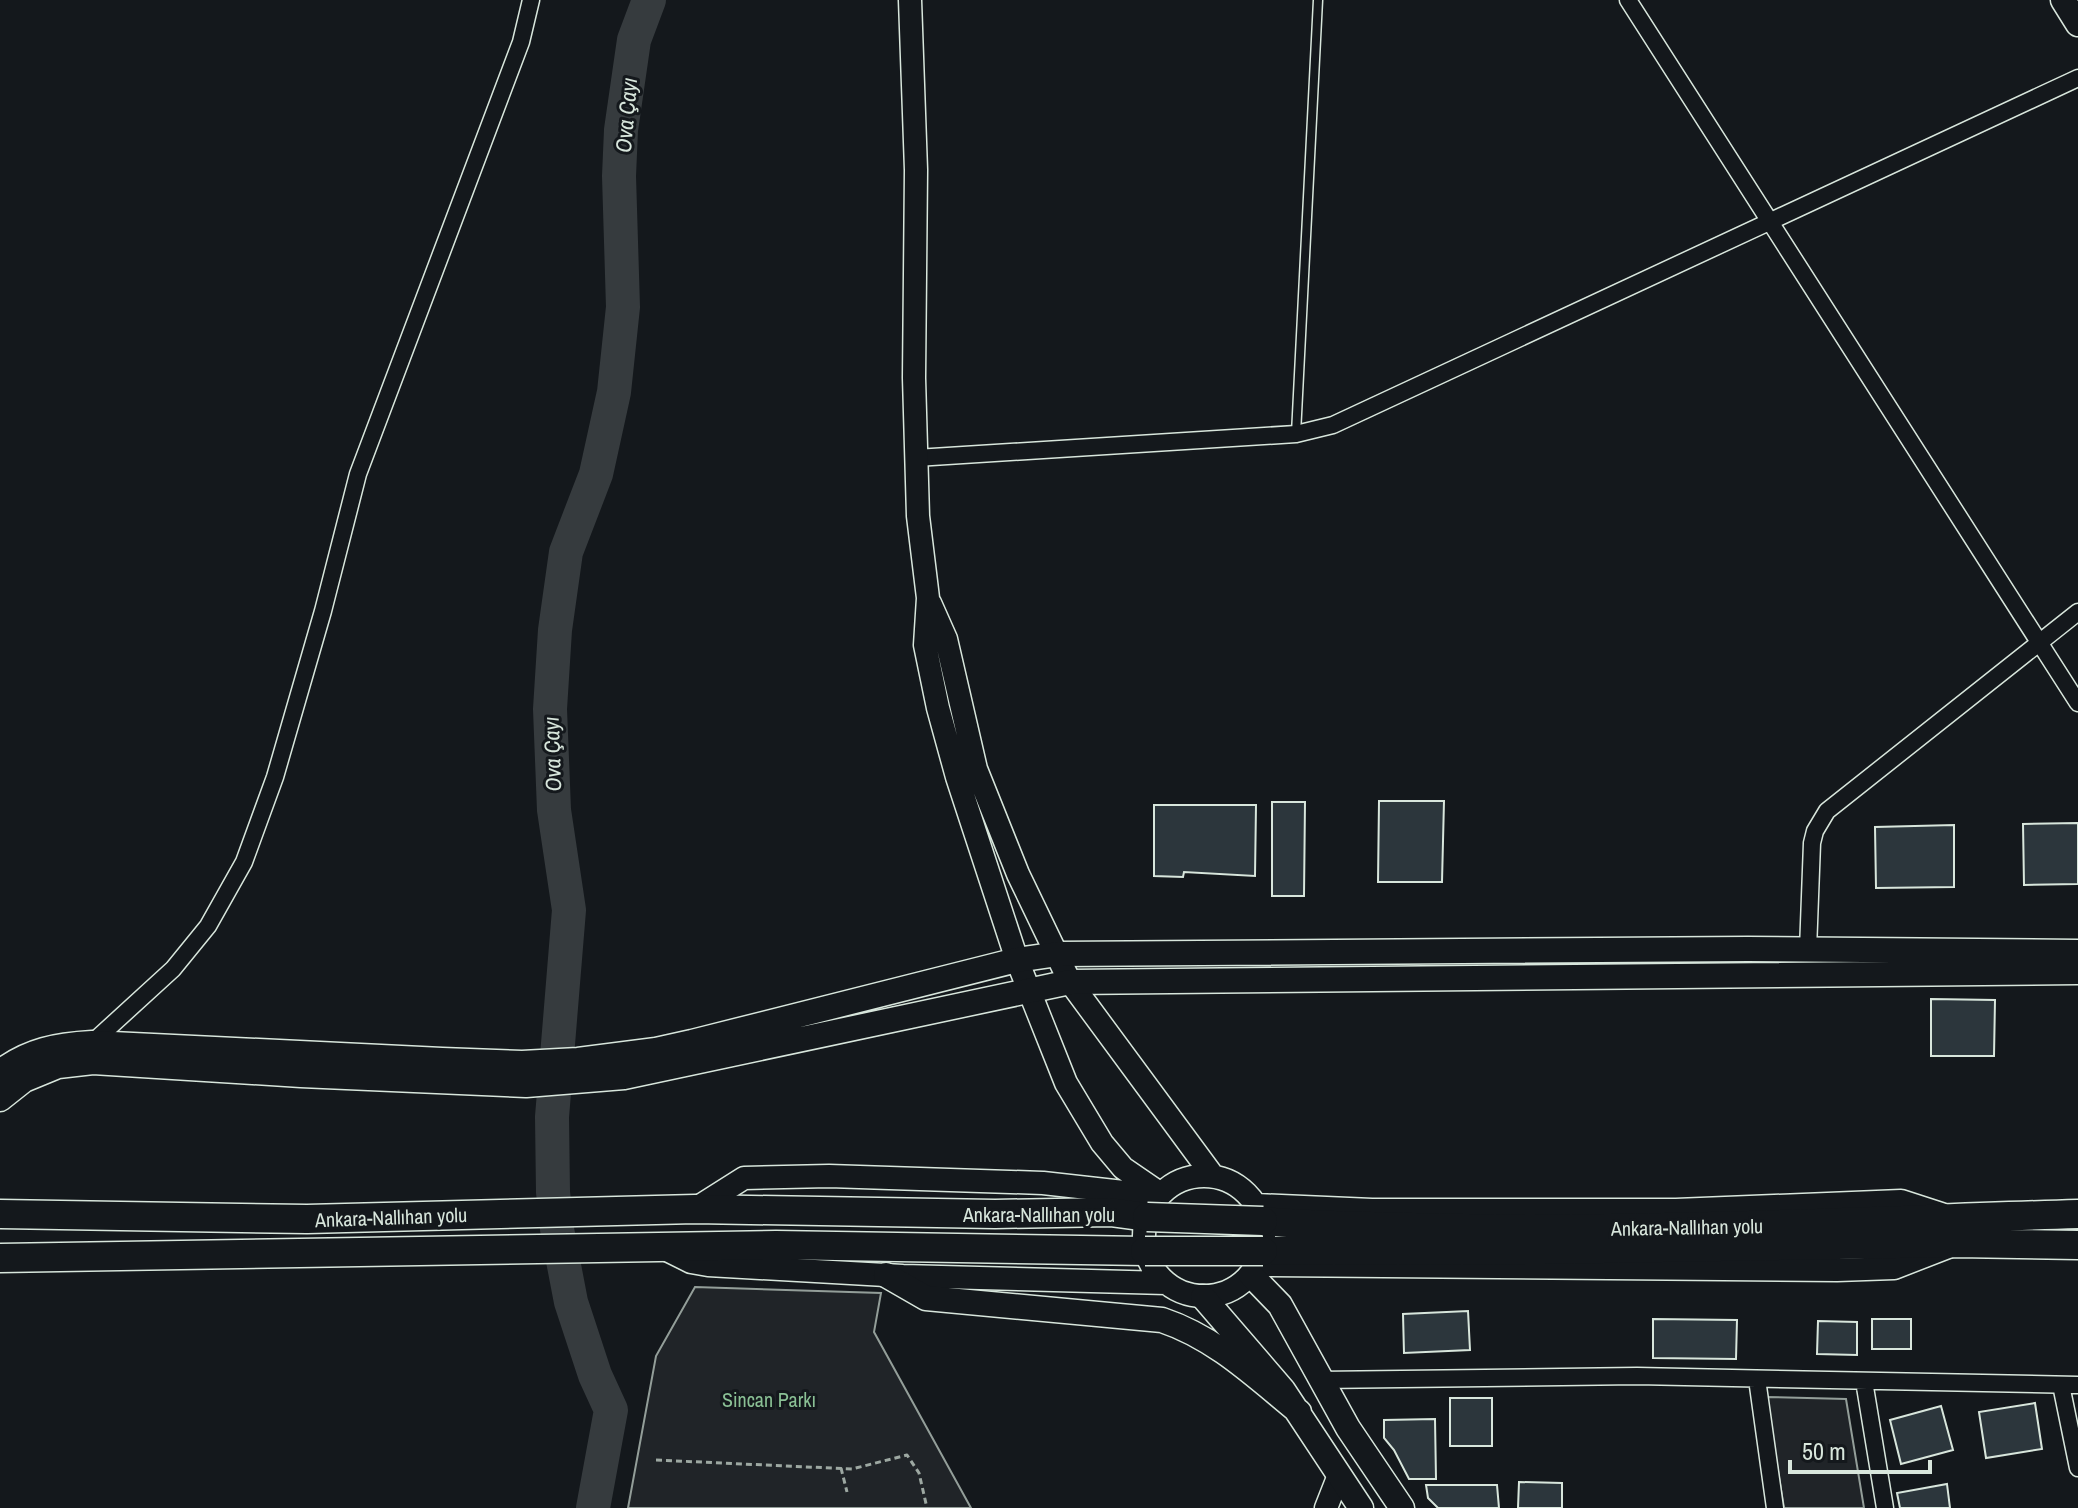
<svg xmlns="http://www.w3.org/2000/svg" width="2078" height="1508" viewBox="0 0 2078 1508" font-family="'Archivo Narrow',sans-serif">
<rect width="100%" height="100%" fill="#14181c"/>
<path fill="#202428" stroke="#939e99" stroke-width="2" d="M695 1287 881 1293 874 1332 971 1508H628L656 1356Z
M1766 1397 1846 1399 1864 1508H1784Z"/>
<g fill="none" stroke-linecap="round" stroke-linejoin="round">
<path stroke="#363b3e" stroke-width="34" d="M593 1508 611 1410 595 1375 571 1302 557 1229 553 1192 552 1117 569 910 554 810 550 709 555 630 566 552 596 474 614 392 623 307 619 176 621 130 634 40 649 0"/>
</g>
<path fill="#2c363c" stroke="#d8e6dc" stroke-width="2" d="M1379 801H1444L1442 882H1378Z
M1272 802H1305L1304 896H1272Z
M1154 805H1256L1255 876 1184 872 1183 877 1154 876Z
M2078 823V884L2024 885 2023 824Z
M1954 825V887L1876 888 1875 827Z
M1931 999 1995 1000 1994 1056H1931Z
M1468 1311 1470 1350 1404 1353 1403 1314Z
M1653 1319 1737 1320 1736 1359 1653 1358Z
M1872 1319H1911V1349H1872Z
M1818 1321 1857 1322V1355L1817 1354Z
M1450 1398H1492V1446H1450Z
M2035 1403 2042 1449 1986 1458 1979 1412Z
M1941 1406 1953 1450 1901 1464 1890 1420Z
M1435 1419 1436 1479H1409L1394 1450 1384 1438V1420Z
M1519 1482 1562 1483V1508H1518Z
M1947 1484 1950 1508H1900L1897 1493Z
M1426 1485H1497L1499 1508H1438L1428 1498Z"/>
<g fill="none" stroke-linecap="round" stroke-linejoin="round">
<defs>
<path id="service" d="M1296 434 1318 0"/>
<path id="minor" d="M1628 0 2078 703
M916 458 1296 434 1333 425 2078 78
M1808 950 1812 843 1815 831 1827 811 2078 612
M92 1043 173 969 208 926 244 862 275 777 323 611 358 474 521 42 531 0
M1757 1379 1775 1508
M1319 1380 1637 1376 2078 1385
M1864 1381 1885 1508
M2061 1385 2078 1468"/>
<path id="tertiary" d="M910 0 916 170 914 378 918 516 928 598 925 645 938 708 957 777 1017 960 1066 1083 1102 1143 1123 1168 1161 1194
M930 603 946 639 976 769 1018 874 1070 982 1213 1176
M1144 1236a60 60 0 1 1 120 0a60 60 0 1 1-120 0Z
M1256 1205 1372 1210H1676L1901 1201 1941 1214
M695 1209 744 1178 829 1176 1043 1183 1159 1196
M663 1248 691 1262 708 1265 903 1276 1166 1283
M1258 1265 1837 1270 1894 1268 1948 1247
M1326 1508 1339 1475"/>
<path id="secondary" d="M2063 0 2078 24
M0 1072C29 1050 57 1045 92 1043L442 1060 522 1063 578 1060 656 1050 692 1042 1017 960 1058 954 1748 949 2078 952
M0 1099 24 1080 58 1066 93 1062 301 1075 526 1085 624 1077 1070 982 2078 972
M886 1275 926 1298 1162 1320C1216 1338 1256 1377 1299 1412
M1251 1275 1280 1305 1348 1428 1402 1508
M1203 1297 1283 1390 1361 1508"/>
<path id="trunk" d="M0 1214 307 1219 695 1209 995 1214 1110 1212 1147 1217
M1263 1221C1329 1227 1397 1226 1464 1228 1669 1231 1873 1220 2078 1214
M1263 1251 1545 1250 1957 1243 2078 1245
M0 1258 776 1245 1145 1251"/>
</defs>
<use href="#service" stroke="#d8e6dc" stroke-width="11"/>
<use href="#minor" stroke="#d8e6dc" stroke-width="19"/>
<use href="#tertiary" stroke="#d8e6dc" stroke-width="25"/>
<use href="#secondary" stroke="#d8e6dc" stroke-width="27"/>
<use href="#trunk" stroke="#d8e6dc" stroke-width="31"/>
<path stroke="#9da8a2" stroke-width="3" stroke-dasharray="6 4" stroke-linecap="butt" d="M656 1460 852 1469 907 1455 919 1473 927 1508
M841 1468 847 1492"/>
<use href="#service" stroke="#14181c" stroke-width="8"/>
<use href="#minor" stroke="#14181c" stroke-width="16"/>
<use href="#tertiary" stroke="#14181c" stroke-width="22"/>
<use href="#secondary" stroke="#14181c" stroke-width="24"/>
<use href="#trunk" stroke="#14181c" stroke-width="28"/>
<defs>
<path id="trunk-bridge" d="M1147 1217 1263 1221
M1145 1251H1263"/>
</defs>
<use href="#trunk-bridge" stroke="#d8e6dc" stroke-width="31" stroke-linecap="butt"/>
<use href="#trunk-bridge" stroke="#14181c" stroke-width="28"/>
</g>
<g text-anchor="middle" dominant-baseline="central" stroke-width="6" stroke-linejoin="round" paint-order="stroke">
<g font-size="20" fill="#d8e6dc" stroke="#14181c">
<text x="1039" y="1214">Ankara-Nallıhan yolu</text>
<text transform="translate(391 1217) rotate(-2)">Ankara-Nallıhan yolu</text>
<text transform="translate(1687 1227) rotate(-1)">Ankara-Nallıhan yolu</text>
</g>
<g font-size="20" fill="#8ac095" stroke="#14181c">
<text x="769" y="1399">Sincan Parkı</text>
</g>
<g font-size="22" font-style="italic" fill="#d8e6dc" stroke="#14181c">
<text transform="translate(626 115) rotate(-85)">Ova Çayı</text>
<text transform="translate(552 754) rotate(-92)">Ova Çayı</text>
</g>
</g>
<path d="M1790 1460v12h140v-12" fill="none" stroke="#d8e6dc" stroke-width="4"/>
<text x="1802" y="1460" font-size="24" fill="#d8e6dc" stroke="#14181c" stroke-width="6" paint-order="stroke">50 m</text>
</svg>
